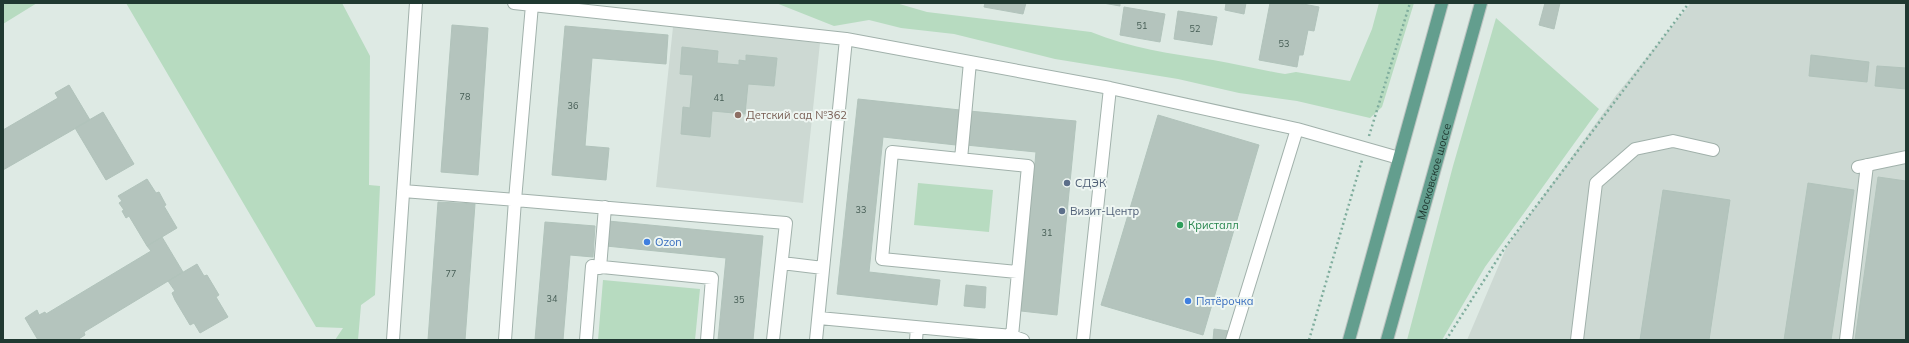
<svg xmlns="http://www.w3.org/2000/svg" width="1909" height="343" viewBox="0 0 1909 343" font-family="Mulish,sans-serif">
<rect width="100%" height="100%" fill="#deeae4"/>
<path fill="#cdd9d3" d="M1691 3H1906V340H1467L1507 246 1617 94Z
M673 27 820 43 803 203 656 187Z"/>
<path fill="#b7dbc0" d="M3 3H37L3 24Z
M126 3H342L370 56 369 185 380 186 375 295 361 305 358 340H335L343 328 316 327Z
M776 3H896L927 12 1091 32C1130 48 1171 54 1213 60 1237 64 1261 70 1285 74L1296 72 1350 81 1372 29 1379 3H1414L1382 107 1370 118 1297 101 1239 93 1178 79 1055 59 954 34 901 28 869 20 834 26Z
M1496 18 1599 109 1485 267 1442 340H1407L1453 166Z
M918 183 993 190 989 232 914 225Z
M603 280 700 289 695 340H598Z"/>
<path fill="#b4c4bd" stroke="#b1c3bb" d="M985 3H1026L1023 14 984 7Z
M1103 3H1120V6Z
M1226 3H1246L1244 14 1225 10Z
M1270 3H1298L1319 7 1314 31 1308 30 1303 55H1299L1297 67 1259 60Z
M1545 3H1560L1554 29 1539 25Z
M1124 7 1165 14 1160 42 1120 35Z
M1178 11 1217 17 1212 45 1174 39Z
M452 25 488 28 478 175 441 172Z
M565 26 668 35 666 64 592 58 585 146 609 148 606 180 552 175Z
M682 47 718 51 717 63 739 65V60L746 61V55L777 58 774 86 748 84 745 114 712 111 710 137 681 134 683 107 690 108 693 75 680 74Z
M1811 55 1869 62 1867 82 1809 76Z
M1877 66 1906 68V89L1875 86Z
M69 85 90 120 3 170V130L58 98 55 93Z
M858 99 960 110 956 145 883 137 869 272 940 280 937 305 837 294Z
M969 111 1076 121 1057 315 1021 311 1036 152 966 145Z
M103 112 134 164 106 180 75 128Z
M1158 115 1259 145 1203 335 1101 305Z
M1878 177 1906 181V340H1855Z
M147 179 156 193 159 192 166 205 164 206 177 228 147 246 129 216 126 218 122 211 124 210 119 203 122 201 118 196Z
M1808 183 1854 190 1831 340H1784Z
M1663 190 1730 200 1709 340H1640Z
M438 202 475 204 465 340H428Z
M608 221 763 236 753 340H718L726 258 606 246Z
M545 222 595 226 593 257 570 255 563 340H535Z
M162 237 183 272 84 332 85 335 77 340H38L25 318 37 310 39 315 45 312 46 314 151 251 147 246Z
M197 264 204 276 207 275 219 295 216 297 228 317 200 333 194 323 190 325 175 300 172 293 175 291 168 281Z
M966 285 986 287 985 308 964 306Z
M1214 329 1229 331 1228 340H1213Z"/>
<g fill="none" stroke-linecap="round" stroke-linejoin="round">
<defs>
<path id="minor" d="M514 3 846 39 1110 88 1297 129 1399 158
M532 5 515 200 786 223 773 340
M961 159 970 62
M1858 167 1906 157
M403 191 515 200 505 340
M782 263 823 268
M600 268 605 207
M819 318 1012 336 1023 340
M1012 336 1028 166 892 152 882 259 1017 272
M393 340 416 3
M586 340 592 266 712 278 707 340
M816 340 846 39
M916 340 917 328
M1083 340 1110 88
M1232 340 1297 129
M1577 340 1596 183 1635 149 1673 141 1713 150
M1846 340 1867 165"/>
<g id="major">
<path d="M1349 340 1442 3"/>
<path id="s1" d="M1387 340 1481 3"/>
</g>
</defs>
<use href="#minor" stroke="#a1b1ab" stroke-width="14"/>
<use href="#major" stroke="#bcc4c1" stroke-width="14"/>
<path stroke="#7fad9d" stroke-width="2.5" stroke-dasharray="2 3" stroke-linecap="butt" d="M1369 136 1410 3
M1309 340 1362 160
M1446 340 1504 249 1689 3"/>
<use href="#minor" stroke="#fff" stroke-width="12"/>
<use href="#major" stroke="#639e8e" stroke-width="12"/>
</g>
<circle fill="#8d6e63" stroke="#eef6f2" stroke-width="1.5" cx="738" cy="115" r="4"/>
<g fill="#5c6f8a" stroke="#eef6f2" stroke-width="1.5">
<circle cx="1067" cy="183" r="4"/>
<circle cx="1062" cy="211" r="4"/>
</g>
<circle fill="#2e9e5b" stroke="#eef6f2" stroke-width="1.5" cx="1180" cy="225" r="4"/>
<g fill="#3f7fe0" stroke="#eef6f2" stroke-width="1.5">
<circle cx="647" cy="242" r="4"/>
<circle cx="1188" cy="301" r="4"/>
</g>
<g text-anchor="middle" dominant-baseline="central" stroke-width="4" stroke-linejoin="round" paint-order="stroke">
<g font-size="9" fill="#455c54">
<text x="1142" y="25">51</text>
<text x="1195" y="28">52</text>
<text x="1284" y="43">53</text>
<text x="465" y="96">78</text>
<text x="719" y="97">41</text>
<text x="573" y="105">36</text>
<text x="861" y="209">33</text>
<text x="1047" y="232">31</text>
<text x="451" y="273">77</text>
<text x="552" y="298">34</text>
<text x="739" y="299">35</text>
</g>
<g font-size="11" fill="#785e54" stroke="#eef6f2" text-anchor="start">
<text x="746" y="115">Детский сад №362</text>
</g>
<g font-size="11" fill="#203931" stroke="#eef6f2">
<text stroke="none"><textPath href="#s1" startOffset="175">Московское шоссе</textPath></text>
</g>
<g font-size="11" fill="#4e5e75" stroke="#eef6f2" text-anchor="start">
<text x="1075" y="183">СДЭК</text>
<text x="1070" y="211">Визит-Центр</text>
</g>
<g font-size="11" fill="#27864d" stroke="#eef6f2" text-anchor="start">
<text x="1188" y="225">Кристалл</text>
</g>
<g font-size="11" fill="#366cbe" stroke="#eef6f2" text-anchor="start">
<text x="655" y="242">Ozon</text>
<text x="1196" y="301">Пятёрочка</text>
</g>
</g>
<rect width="1909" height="343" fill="none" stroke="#203931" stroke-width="8"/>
</svg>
